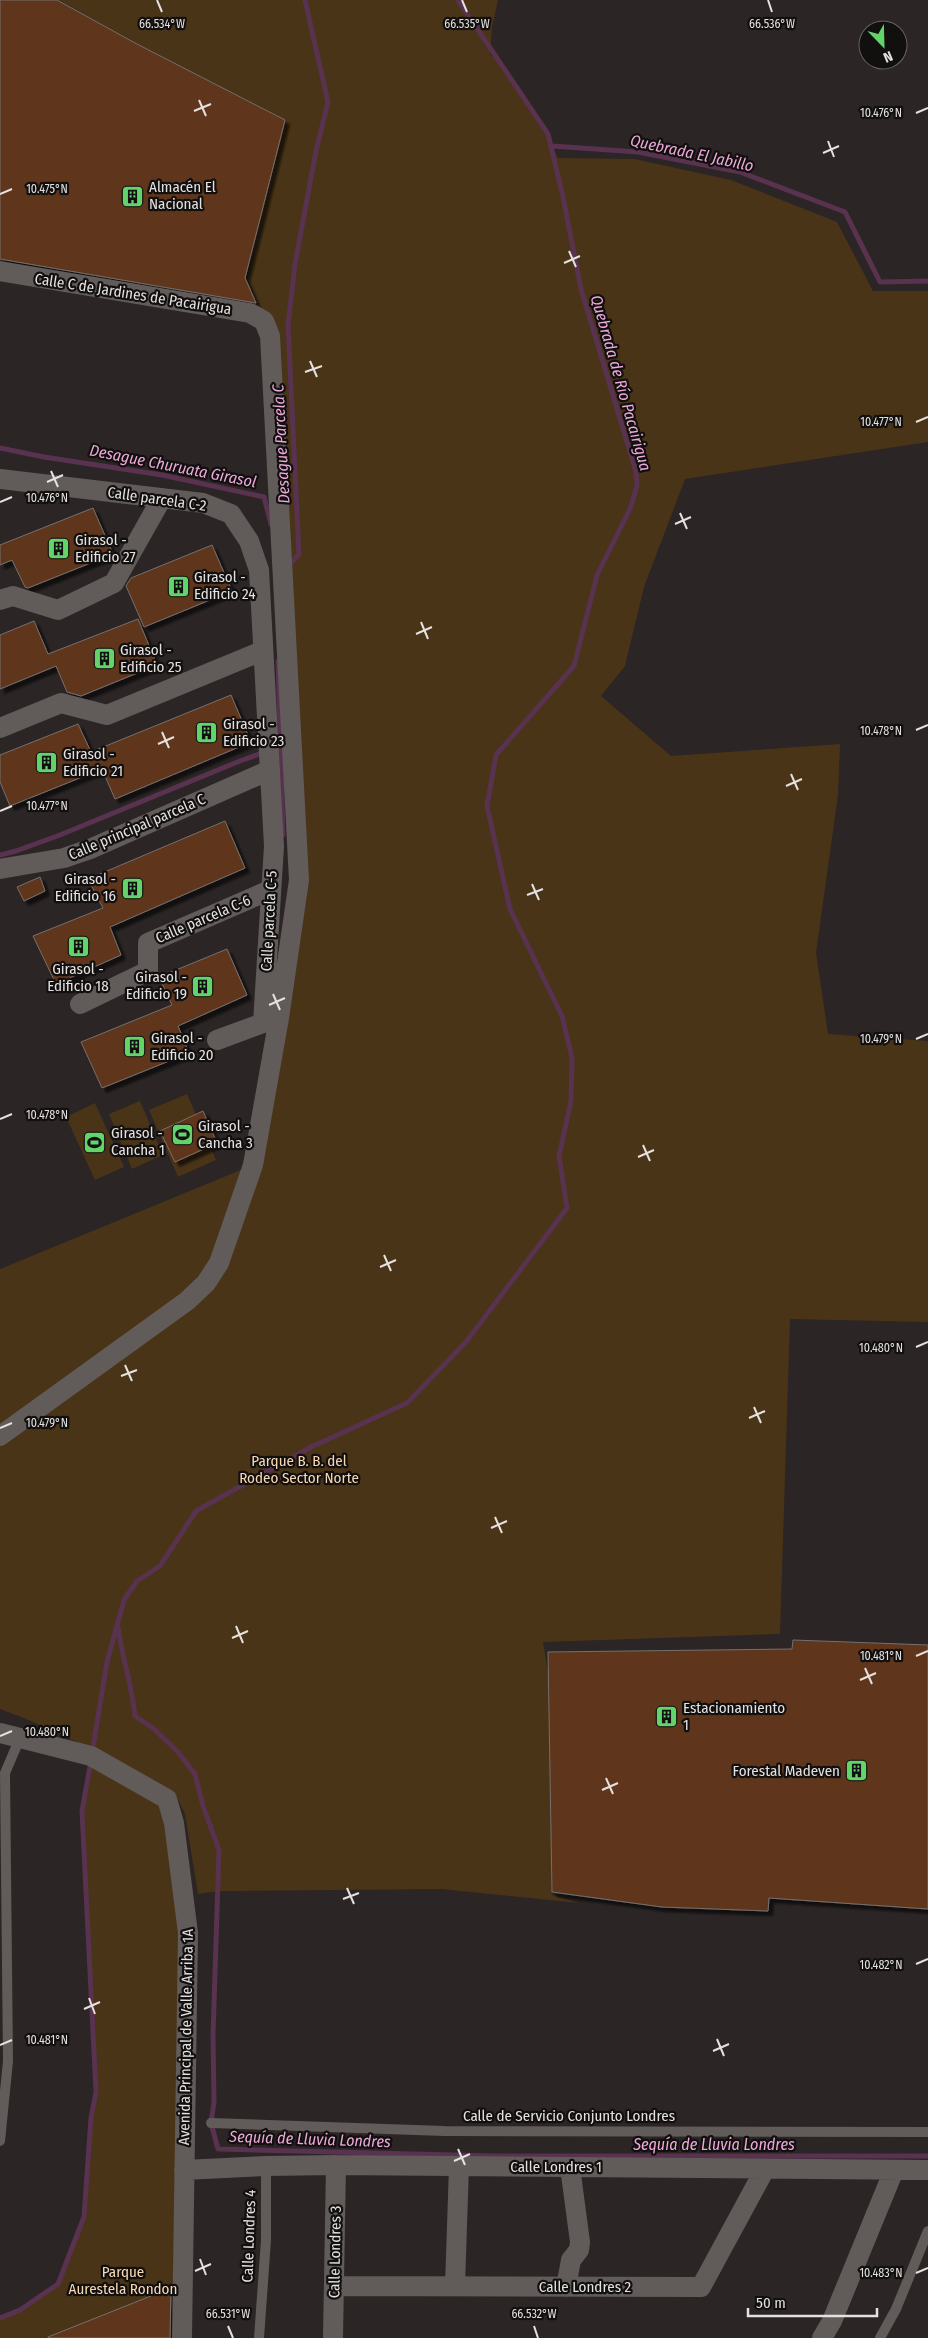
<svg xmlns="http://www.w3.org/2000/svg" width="928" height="2338" viewBox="0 0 928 2338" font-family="'Fira Sans Condensed',sans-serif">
<defs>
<filter id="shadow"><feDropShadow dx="4.5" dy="4.5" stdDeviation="1" flood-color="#0009"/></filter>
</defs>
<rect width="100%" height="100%" fill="#2b2525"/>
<path fill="#493417" d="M59 0H498L492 27 490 54 494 57C515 91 541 122 558 158L634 159 731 180 837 222 873 291H928V442L685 479 644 587 625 666 601 696 671 756 840 744 838 795 816 953 828 1034 928 1041V1322L790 1319 780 1634 543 1642 549 1679 552 1895 579 1903 441 1889 219 1891 198 1894 185 1814 175 1793 99 1752 24 1718 0 1709V1269L253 1165 292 868 273 386 247 283 278 116 135 43Z
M187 1094 216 1160 178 1177 149 1110Z
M140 1101 163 1155 132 1169 109 1114Z
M95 1103 124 1167 95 1180 66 1117Z
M93 1761 165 1801 179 1881V2338H0V2319L21 2311 60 2284 86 2217 92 2116 98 2090 88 1919 84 1813Z"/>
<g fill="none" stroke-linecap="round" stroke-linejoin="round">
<path stroke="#59324f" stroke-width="5" d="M552 146 638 152 740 172 845 212 880 282 928 281
M0 448 44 457 162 475 264 497 271 524
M289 565 299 554 288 325 295 264 316 151 328 102 305 0
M278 661 283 835
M0 855 16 851 60 835 240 761 265 752
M118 1627C122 1657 132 1686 135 1716L153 1728 178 1752 195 1774 203 1806 219 1850 213 2035 214 2102 211 2123 218 2149 494 2156H928
M92 1753 107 1662 124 1600 137 1581 160 1566 196 1511 311 1447 407 1403 466 1342 567 1208 559 1156 571 1101 572 1058 562 1016 510 909 487 806 496 755 574 666 597 575 630 509 637 486 636 472 581 289 563 197 548 134 458 0
M0 2318 20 2310 58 2284 84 2217 91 2118 96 2092 82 1811 91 1761"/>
</g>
<path fill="#5e341b" stroke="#76706e" filter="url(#shadow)" d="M0 0H57L135 43 285 120 245 278 256 303 0 259Z
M93 508 113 554 28 588 25 587 12 560 0 565V545Z
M212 545 232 591 144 627 126 586 131 578Z
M138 619 157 665 81 696 67 692 56 666 0 689V635L34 621 48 654Z
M231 695 251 742 115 799 102 769 10 806 0 782V755L78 724 91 752Z
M225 821 245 868 110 927 121 955 56 984 33 936 103 908 88 879Z
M40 877 45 891 24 901 17 887Z
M227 949 247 995 178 1026 189 1053 102 1088 81 1042 172 1005 159 977Z
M203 1111 217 1143 175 1162 160 1131Z
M793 1640 928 1645V1909L769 1898 768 1911 662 1907 552 1892 548 1652 792 1649Z
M171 2288 170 2338H48V2337Z"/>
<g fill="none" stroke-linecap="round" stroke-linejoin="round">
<path stroke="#615b5a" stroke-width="10" d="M211 2123 444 2131 928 2132
M0 2141 8 2061 5 1773 20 1738
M259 2338 266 2240V2166
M880 2338 896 2309 928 2231"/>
<path stroke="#615b5a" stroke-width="20" d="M0 271 250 313 264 321 270 336 299 880 279 1018 253 1165 219 1263 206 1283 187 1301 0 1436
M0 479 203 503 231 514 249 541 259 570 274 846 263 1023 217 1040
M0 600 13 596 58 610 114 583 162 498
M0 728 61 703 107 715 262 651
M0 869 64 858 90 849 270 770
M80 1004 148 971V943L270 890
M0 1733 91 1756 167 1799 174 1823 188 1933 182 2338
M184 2170 266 2166 336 2165 928 2170
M334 2286 701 2287 765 2169
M455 2286 459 2166
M566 2287 571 2260 579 2250 580 2242 570 2167
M333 2338 336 2165
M822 2338 832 2321 894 2170"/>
</g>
<path fill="none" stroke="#e5e1e0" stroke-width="2" d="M157 0 162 12M462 0 467 12M768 0 772 12M199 100 206 116M194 111 211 104M916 113 928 108M828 141 834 157M823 153 839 146M0 194 12 189M569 251 576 267M564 263 580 256M310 361 317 377M305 372 322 366M916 422 928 417M51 471 58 487M47 482 63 475M0 502 12 497M680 513 687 529M675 524 691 517M421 622 428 639M416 634 432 627M916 730 928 725M162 732 169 748M158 744 174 737M791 774 798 790M786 786 802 779M0 811 12 806M532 884 539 900M527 895 543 889M273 994 280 1010M269 1005 285 998M916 1039 928 1034M0 1119 12 1114M643 1145 650 1161M638 1157 654 1150M384 1255 391 1271M380 1267 396 1260M916 1347 928 1342M125 1365 132 1381M121 1376 137 1370M754 1407 761 1423M749 1418 765 1411M0 1428 12 1423M495 1517 502 1533M491 1528 507 1521M236 1626 243 1643M232 1638 248 1631M916 1656 928 1651M865 1668 872 1684M860 1680 876 1673M0 1736 12 1731M606 1778 613 1794M602 1790 618 1783M347 1888 354 1904M343 1899 359 1893M916 1964 928 1959M89 1998 95 2014M84 2009 100 2002M717 2039 724 2056M0 2045 12 2040M713 2051 729 2044M458 2149 465 2165M454 2161 470 2154M200 2259 206 2275M195 2271 211 2264M916 2273 928 2268M228 2326 233 2338M534 2326 538 2338"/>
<defs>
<symbol id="building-square" viewBox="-11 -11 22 22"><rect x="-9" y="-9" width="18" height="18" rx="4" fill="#63d469" stroke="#120f0f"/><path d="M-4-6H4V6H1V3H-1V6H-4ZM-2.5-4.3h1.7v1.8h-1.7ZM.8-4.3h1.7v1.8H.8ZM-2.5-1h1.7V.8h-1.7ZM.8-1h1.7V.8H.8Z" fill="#111"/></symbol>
<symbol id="stadium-square" viewBox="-11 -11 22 22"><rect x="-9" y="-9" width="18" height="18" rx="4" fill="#63d469" stroke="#120f0f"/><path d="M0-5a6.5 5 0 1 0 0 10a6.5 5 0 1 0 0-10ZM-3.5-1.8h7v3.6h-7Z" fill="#111"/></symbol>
</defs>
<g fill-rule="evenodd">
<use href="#building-square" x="120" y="184" width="25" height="25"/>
<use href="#building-square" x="46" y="536" width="25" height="25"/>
<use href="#building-square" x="166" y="574" width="25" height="25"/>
<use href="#building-square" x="92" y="646" width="25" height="25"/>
<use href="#building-square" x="194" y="720" width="25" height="25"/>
<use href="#building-square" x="34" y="750" width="25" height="25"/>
<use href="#building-square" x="120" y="876" width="25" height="25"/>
<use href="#building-square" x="66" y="934" width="25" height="25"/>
<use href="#building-square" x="190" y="974" width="25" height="25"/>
<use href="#building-square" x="122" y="1034" width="25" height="25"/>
<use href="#stadium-square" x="170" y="1122" width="25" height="25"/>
<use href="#stadium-square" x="82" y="1130" width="25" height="25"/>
<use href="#building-square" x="654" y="1704" width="25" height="25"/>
<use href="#building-square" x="844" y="1758" width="25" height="25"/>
</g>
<g text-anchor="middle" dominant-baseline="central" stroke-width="4.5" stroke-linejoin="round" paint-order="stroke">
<g font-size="15" fill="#e5e1e0" stroke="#120f0f" text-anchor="start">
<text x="149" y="187">Almacén El<tspan x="149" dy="17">Nacional</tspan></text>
<text x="75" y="540">Girasol -<tspan x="75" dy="17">Edificio 27</tspan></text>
<text x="194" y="577">Girasol -<tspan x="194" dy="17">Edificio 24</tspan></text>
<text x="120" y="650">Girasol -<tspan x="120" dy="17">Edificio 25</tspan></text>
<text x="223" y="724">Girasol -<tspan x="223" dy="17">Edificio 23</tspan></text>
<text x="63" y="754">Girasol -<tspan x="63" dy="17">Edificio 21</tspan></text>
<text x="116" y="879" text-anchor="end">Girasol -<tspan x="116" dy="17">Edificio 16</tspan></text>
<text x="78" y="969" text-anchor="middle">Girasol -<tspan x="78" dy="17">Edificio 18</tspan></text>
<text x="187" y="977" text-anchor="end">Girasol -<tspan x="187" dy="17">Edificio 19</tspan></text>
<text x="151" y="1038">Girasol -<tspan x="151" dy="17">Edificio 20</tspan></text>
<text x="198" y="1126">Girasol -<tspan x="198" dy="17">Cancha 3</tspan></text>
<text x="111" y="1133">Girasol -<tspan x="111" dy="17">Cancha 1</tspan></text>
<text x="683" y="1708">Estacionamiento<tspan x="683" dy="17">1</tspan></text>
<text x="840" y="1771" text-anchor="end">Forestal Madeven</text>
</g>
<g font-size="15" fill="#e5e1e0" stroke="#120f0f">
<text transform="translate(133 294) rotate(9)">Calle C de Jardines de Pacairigua</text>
<text transform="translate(157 499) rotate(8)">Calle parcela C-2</text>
<text transform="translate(137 827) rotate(-23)">Calle principal parcela C</text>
<text transform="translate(203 919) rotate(-23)">Calle parcela C-6</text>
<text transform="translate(269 921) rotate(-87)">Calle parcela C-5</text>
<text transform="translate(186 2037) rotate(-89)">Avenida Principal de Valle Arriba 1A</text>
<text x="569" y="2116">Calle de Servicio Conjunto Londres</text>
<text x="556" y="2167">Calle Londres 1</text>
<text transform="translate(249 2236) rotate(-88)">Calle Londres 4</text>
<text transform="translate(335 2252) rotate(-89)">Calle Londres 3</text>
<text x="585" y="2287">Calle Londres 2</text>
</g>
<g font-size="15" fill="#f8d9b3" stroke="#120f0f">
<text x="299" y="1461">Parque B. B. del<tspan x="299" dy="17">Rodeo Sector Norte</tspan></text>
<text x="123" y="2272">Parque<tspan x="123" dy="17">Aurestela Rondon</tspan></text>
</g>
<g font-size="16" font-style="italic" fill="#eea9da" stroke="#120f0f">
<text transform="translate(692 153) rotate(12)">Quebrada El Jabillo</text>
<text transform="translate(621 383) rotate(74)">Quebrada de Río Pacairigua</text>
<text transform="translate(281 444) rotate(-93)">Desague Parcela C</text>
<text transform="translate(173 466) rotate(11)">Desague Churuata Girasol</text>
<text transform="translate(310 2139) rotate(2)">Sequía de Lluvia Londres</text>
<text x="714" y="2144">Sequía de Lluvia Londres</text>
</g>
</g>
<g font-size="12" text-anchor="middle" fill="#e5e1e0" stroke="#120f0f" stroke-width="4.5" stroke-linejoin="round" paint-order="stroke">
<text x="162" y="28">66.534°W</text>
<text x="467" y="28">66.535°W</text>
<text x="772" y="28">66.536°W</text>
<text x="881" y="117">10.476°N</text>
<text x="47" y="193">10.475°N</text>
<text x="881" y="426">10.477°N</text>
<text x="47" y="502">10.476°N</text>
<text x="881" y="735">10.478°N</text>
<text x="47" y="810">10.477°N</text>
<text x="881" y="1043">10.479°N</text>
<text x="47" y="1119">10.478°N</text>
<text x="881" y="1352">10.480°N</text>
<text x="47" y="1427">10.479°N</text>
<text x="881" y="1660">10.481°N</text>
<text x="47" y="1736">10.480°N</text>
<text x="881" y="1969">10.482°N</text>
<text x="47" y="2044">10.481°N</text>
<text x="881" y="2277">10.483°N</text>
<text x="228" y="2318">66.531°W</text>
<text x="534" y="2318">66.532°W</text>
</g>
<g transform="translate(883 45) rotate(157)"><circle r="24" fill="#120f0f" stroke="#666363"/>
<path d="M0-4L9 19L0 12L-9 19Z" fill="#63d469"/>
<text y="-8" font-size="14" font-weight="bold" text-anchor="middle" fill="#e5e1e0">N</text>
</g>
<path d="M748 2308v8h129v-8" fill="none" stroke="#e5e1e0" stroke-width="2.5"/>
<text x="756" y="2308" font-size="15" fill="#e5e1e0" stroke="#120f0f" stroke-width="4" paint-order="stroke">50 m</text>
</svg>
